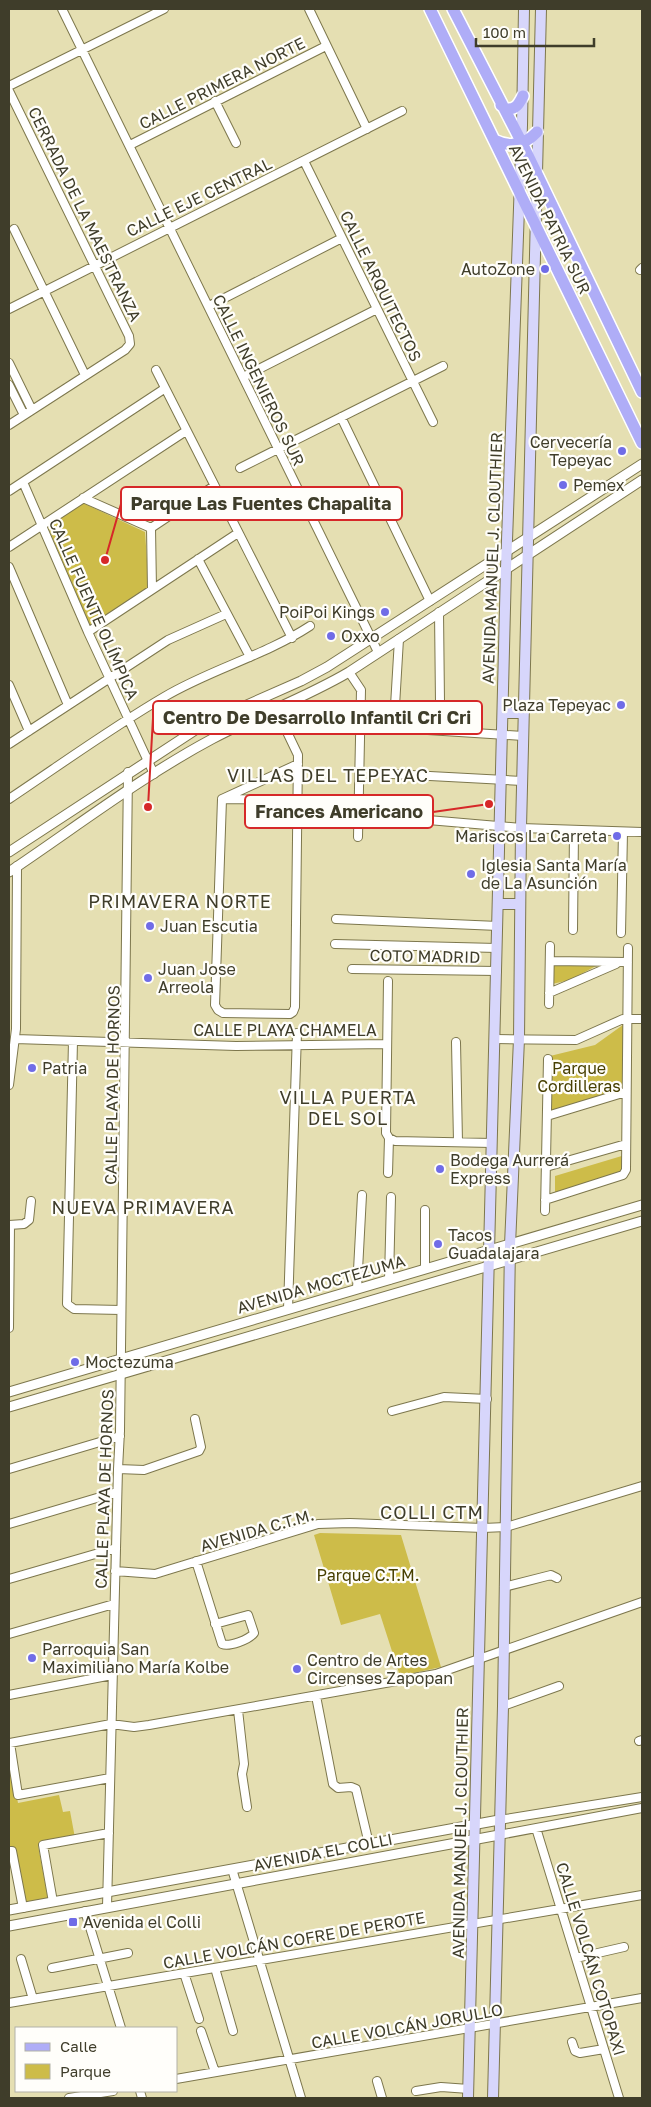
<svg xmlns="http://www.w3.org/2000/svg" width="651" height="2107" viewBox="0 0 651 2107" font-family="'Golos Text',sans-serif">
<rect width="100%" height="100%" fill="#e5dfb2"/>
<path fill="#cdbc49" d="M83 503 145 532 149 588 90 627 48 527Z
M552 963 591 965 596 966 570 980 552 984Z
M627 1022 626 1092 547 1116 550 1056 595 1045Z
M625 1155 623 1175 555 1197V1176Z
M320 1533 401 1535 441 1667 400 1676 380 1614 341 1625 314 1535Z
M9 1755 18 1803 59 1795 63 1812 70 1811 75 1838 38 1845 48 1899 25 1903 15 1848 9 1849Z"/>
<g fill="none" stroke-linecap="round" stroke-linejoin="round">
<defs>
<path id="minor" d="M62 9 378 652
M309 9 367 129
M9 86 164 9
M9 91 129 336 130 344 125 350 9 425
M215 101 236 143
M130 145 326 46
M304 161 433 422
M14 229 85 375
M640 270 642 268
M209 306 342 238
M9 309 402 111
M9 363 32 410
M156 370 292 638
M243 377 377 309
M9 385 24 415
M341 417 430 601
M240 468 443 366
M23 482 88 632 154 774
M9 491 164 389
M83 498 151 528 152 589
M151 528 214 486
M9 547 186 431
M198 559 250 657
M9 567 68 705
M439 612 440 703
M88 632 238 533
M349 672 361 690 358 837
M9 685 29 731
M395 706 399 639
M396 728 523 736
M9 744 168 640 226 614
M392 774 522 781
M9 799C60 765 111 728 164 697 211 669 264 656 310 626
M222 799 215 1005 218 1010 223 1013 290 1014 293 1012 295 1007 298 755 276 709
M222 799 298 764
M224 799 297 800
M393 817 521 828 642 832
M336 919 498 926
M573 930 574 831
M621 933 623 832
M335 944 497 948
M550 961 628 962
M352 969 497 971
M549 993 616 964
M549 1004 550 946
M15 1039 236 1046 387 1044
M495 1039 576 1040 623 1019H642
M73 1041 67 1304 74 1309 121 1310
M456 1042 458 1142
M9 1085 16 1029 17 866
M547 1116 626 1092
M389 1138 395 1141 492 1143
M546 1167 626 1144
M388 1173 389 1138 386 1133 388 981
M545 1200 623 1175 626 1170 628 948
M425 1210V1269
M545 1211 548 1059
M9 1225 24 1224 29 1220 31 1201
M389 1280 391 1197
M357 1289 362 1195
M288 1309 297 1033
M9 1328 10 1225
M392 1411 444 1397 487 1399
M9 1469 120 1436
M118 1469 144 1470 199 1451 201 1447 195 1419
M9 1524 117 1492
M196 1561 222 1644C229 1647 249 1640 254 1633L248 1615 215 1624
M115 1571 155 1574 318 1524 350 1523 483 1528 506 1527 642 1486
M9 1579 116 1548
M504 1587 551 1575 557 1578
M9 1634 114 1604
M9 1695 112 1675
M316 1696 333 1784 338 1788 351 1787 356 1789 369 1844
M503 1706 559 1686
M238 1710 244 1764 242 1774 247 1807
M639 1741 642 1740
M110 1778 18 1795 10 1743 111 1724 134 1727 149 1725 436 1674 642 1602
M499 1820 642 1797
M536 1828 619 2098
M499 1835 642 1808
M9 1851H12L23 1908
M232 1869 301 2098
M53 1902 43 1845 109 1833
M107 1907 118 1469 120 1431 128 772
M85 1911 121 2028
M576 1958 624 1947
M21 1959 33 1999
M52 1968 128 1953
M215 1968 233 2031
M184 1973 199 2019
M9 2003 642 1895
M201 2031 215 2072
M572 2042 575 2051 580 2053 604 2049
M176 2079 642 1998
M377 2081 382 2098
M140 2091 142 2098
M416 2091 441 2087 469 2089
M69 2098 113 2091"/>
<path id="tertiary" d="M9 852 206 723 301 681 327 667 642 464
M9 872C76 827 141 777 212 739 257 715 305 698 349 672L642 480
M9 1392 642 1205
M9 1407 642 1221
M9 1910 499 1820
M9 1926 499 1835"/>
<path id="secondary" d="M503 713H524
M498 904H520
M468 2098 506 568 522 125 524 9
M493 2098 503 1706 510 1245 519 1039 521 828 541 9"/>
<path id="primary" d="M430 9 642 443
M453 9 522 143 642 392
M501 105 506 109C516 110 519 104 523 96
M494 140C510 148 525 145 537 132"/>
</defs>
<use href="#minor" stroke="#7d774d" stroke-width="10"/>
<use href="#tertiary" stroke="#7d774d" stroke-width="11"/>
<use href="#secondary" stroke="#7d774d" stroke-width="12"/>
<use href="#primary" stroke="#fff" stroke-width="14"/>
<use href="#minor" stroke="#fff" stroke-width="8"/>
<use href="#tertiary" stroke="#fff" stroke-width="9"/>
<use href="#secondary" stroke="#d7d6fb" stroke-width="10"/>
<use href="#primary" stroke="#afadf7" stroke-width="11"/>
</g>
<g fill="#706ce7" stroke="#fffefa" stroke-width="2">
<circle cx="545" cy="269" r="5"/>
<circle cx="622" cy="451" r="5"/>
<circle cx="563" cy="485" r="5"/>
<circle cx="385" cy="612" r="5"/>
<circle cx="331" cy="636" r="5"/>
<circle cx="621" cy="705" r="5"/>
<circle cx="617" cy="836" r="5"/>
<circle cx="471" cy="874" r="5"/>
<circle cx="150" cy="926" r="5"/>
<circle cx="148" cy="978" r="5"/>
<circle cx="32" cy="1068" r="5"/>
<circle cx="440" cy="1169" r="5"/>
<circle cx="438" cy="1244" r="5"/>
<circle cx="75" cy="1362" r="5"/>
<circle cx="32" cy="1658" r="5"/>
<circle cx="297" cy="1669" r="5"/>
<rect x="68" y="1917" width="10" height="10" rx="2.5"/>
</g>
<g text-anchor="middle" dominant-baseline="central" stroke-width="4.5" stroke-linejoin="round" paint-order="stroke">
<g font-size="16" fill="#3f3d2a" stroke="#fffefa">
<text transform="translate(222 83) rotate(-27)">CALLE PRIMERA NORTE</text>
<text transform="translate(199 197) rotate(-26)">CALLE EJE CENTRAL</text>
<text transform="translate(85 214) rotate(64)">CERRADA DE LA MAESTRANZA</text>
<text transform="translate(550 219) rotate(64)">AVENIDA PATRIA SUR</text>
<text transform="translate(381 286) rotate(64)">CALLE ARQUITECTOS</text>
<text transform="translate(259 380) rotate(64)">CALLE INGENIEROS SUR</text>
<text transform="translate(492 558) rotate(-88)">AVENIDA MANUEL J. CLOUTHIER</text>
<text transform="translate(94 609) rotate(66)">CALLE FUENTE OLÍMPICA</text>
<text transform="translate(425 956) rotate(1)">COTO MADRID</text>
<text x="285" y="1030">CALLE PLAYA CHAMELA</text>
<text transform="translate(112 1085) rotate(-89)">CALLE PLAYA DE HORNOS</text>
<text transform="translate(321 1284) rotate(-16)">AVENIDA MOCTEZUMA</text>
<text transform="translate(104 1489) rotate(-88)">CALLE PLAYA DE HORNOS</text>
<text transform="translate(257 1530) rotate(-16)">AVENIDA C.T.M.</text>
<text transform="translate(460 1833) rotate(-89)">AVENIDA MANUEL J. CLOUTHIER</text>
<text transform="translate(323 1852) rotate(-11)">AVENIDA EL COLLI</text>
<text transform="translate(294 1940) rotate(-10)">CALLE VOLCÁN COFRE DE PEROTE</text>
<text transform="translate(591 1959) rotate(73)">CALLE VOLCÁN COTOPAXI</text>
<text transform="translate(407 2026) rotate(-10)">CALLE VOLCÁN JORULLO</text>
</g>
<g font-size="16" fill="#3f3d2a" stroke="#fffefa" text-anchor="start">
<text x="535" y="269" text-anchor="end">AutoZone</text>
<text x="612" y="442" text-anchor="end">Cervecería<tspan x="612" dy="18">Tepeyac</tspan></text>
<text x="573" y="485">Pemex</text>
<text x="375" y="612" text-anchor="end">PoiPoi Kings</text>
<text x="341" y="636">Oxxo</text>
<text x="611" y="705" text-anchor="end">Plaza Tepeyac</text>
<text x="607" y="836" text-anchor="end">Mariscos La Carreta</text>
<text x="481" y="865">Iglesia Santa María<tspan x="481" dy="18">de La Asunción</tspan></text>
<text x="160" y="926">Juan Escutia</text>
<text x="158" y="969">Juan Jose<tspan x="158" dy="18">Arreola</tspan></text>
<text x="42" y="1068">Patria</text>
<text x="450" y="1160">Bodega Aurrerá<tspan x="450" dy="18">Express</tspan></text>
<text x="448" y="1235">Tacos<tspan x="448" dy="18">Guadalajara</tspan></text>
<text x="85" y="1362">Moctezuma</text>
<text x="42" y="1649">Parroquia San<tspan x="42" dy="18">Maximiliano María Kolbe</tspan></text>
<text x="307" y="1660">Centro de Artes<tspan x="307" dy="18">Circenses Zapopan</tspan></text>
<text x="83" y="1922">Avenida el Colli</text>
</g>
<g font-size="16" fill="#473f00" stroke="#fffefa">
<text x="579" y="1068">Parque<tspan x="579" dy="18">Cordilleras</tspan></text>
<text x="368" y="1575">Parque C.T.M.</text>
</g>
<g font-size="18" letter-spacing="1" fill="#3f3d2a" stroke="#fffefa">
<text x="328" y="775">VILLAS DEL TEPEYAC</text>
<text x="180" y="901">PRIMAVERA NORTE</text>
<text x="348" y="1097">VILLA PUERTA<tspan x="348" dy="21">DEL SOL</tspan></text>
<text x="143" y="1207">NUEVA PRIMAVERA</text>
<text x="432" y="1512">COLLI CTM</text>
</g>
</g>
<path fill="none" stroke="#d62828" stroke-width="2" d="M105 560L121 504M148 807L153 718M489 804L433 812"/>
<g fill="#d62828" stroke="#fffefa" stroke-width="2">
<circle cx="105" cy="560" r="5"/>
<circle cx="148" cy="807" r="5"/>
<circle cx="489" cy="804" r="5"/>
</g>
<g fill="#fffefa" stroke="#d62828" stroke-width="2">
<rect x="121" y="487" width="281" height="33" rx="5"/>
<rect x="153" y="701" width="329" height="33" rx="5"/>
<rect x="245" y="795" width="188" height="33" rx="5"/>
</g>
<g font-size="18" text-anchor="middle" font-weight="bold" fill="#3f3d2a">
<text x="261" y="510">Parque Las Fuentes Chapalita</text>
<text x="317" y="724">Centro De Desarrollo Infantil Cri Cri</text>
<text x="339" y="818">Frances Americano</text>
</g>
<rect width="651" height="2107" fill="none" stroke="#3f3d2a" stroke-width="20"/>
<rect x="15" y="2027" width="162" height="65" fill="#fffefa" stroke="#b2b1a7"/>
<rect x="25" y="2043" width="25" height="8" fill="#afadf7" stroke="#b2b1a7"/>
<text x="60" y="2052" font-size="15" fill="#3f3d2a">Calle</text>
<rect x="25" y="2064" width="25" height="15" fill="#cdbc49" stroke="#b2b1a7"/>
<text x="60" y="2077" font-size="15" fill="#3f3d2a">Parque</text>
<path d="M476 38v8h118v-8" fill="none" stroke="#3f3d2a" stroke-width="2.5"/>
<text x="483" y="38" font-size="15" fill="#3f3d2a" stroke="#fffefa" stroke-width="4" paint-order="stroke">100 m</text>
</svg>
